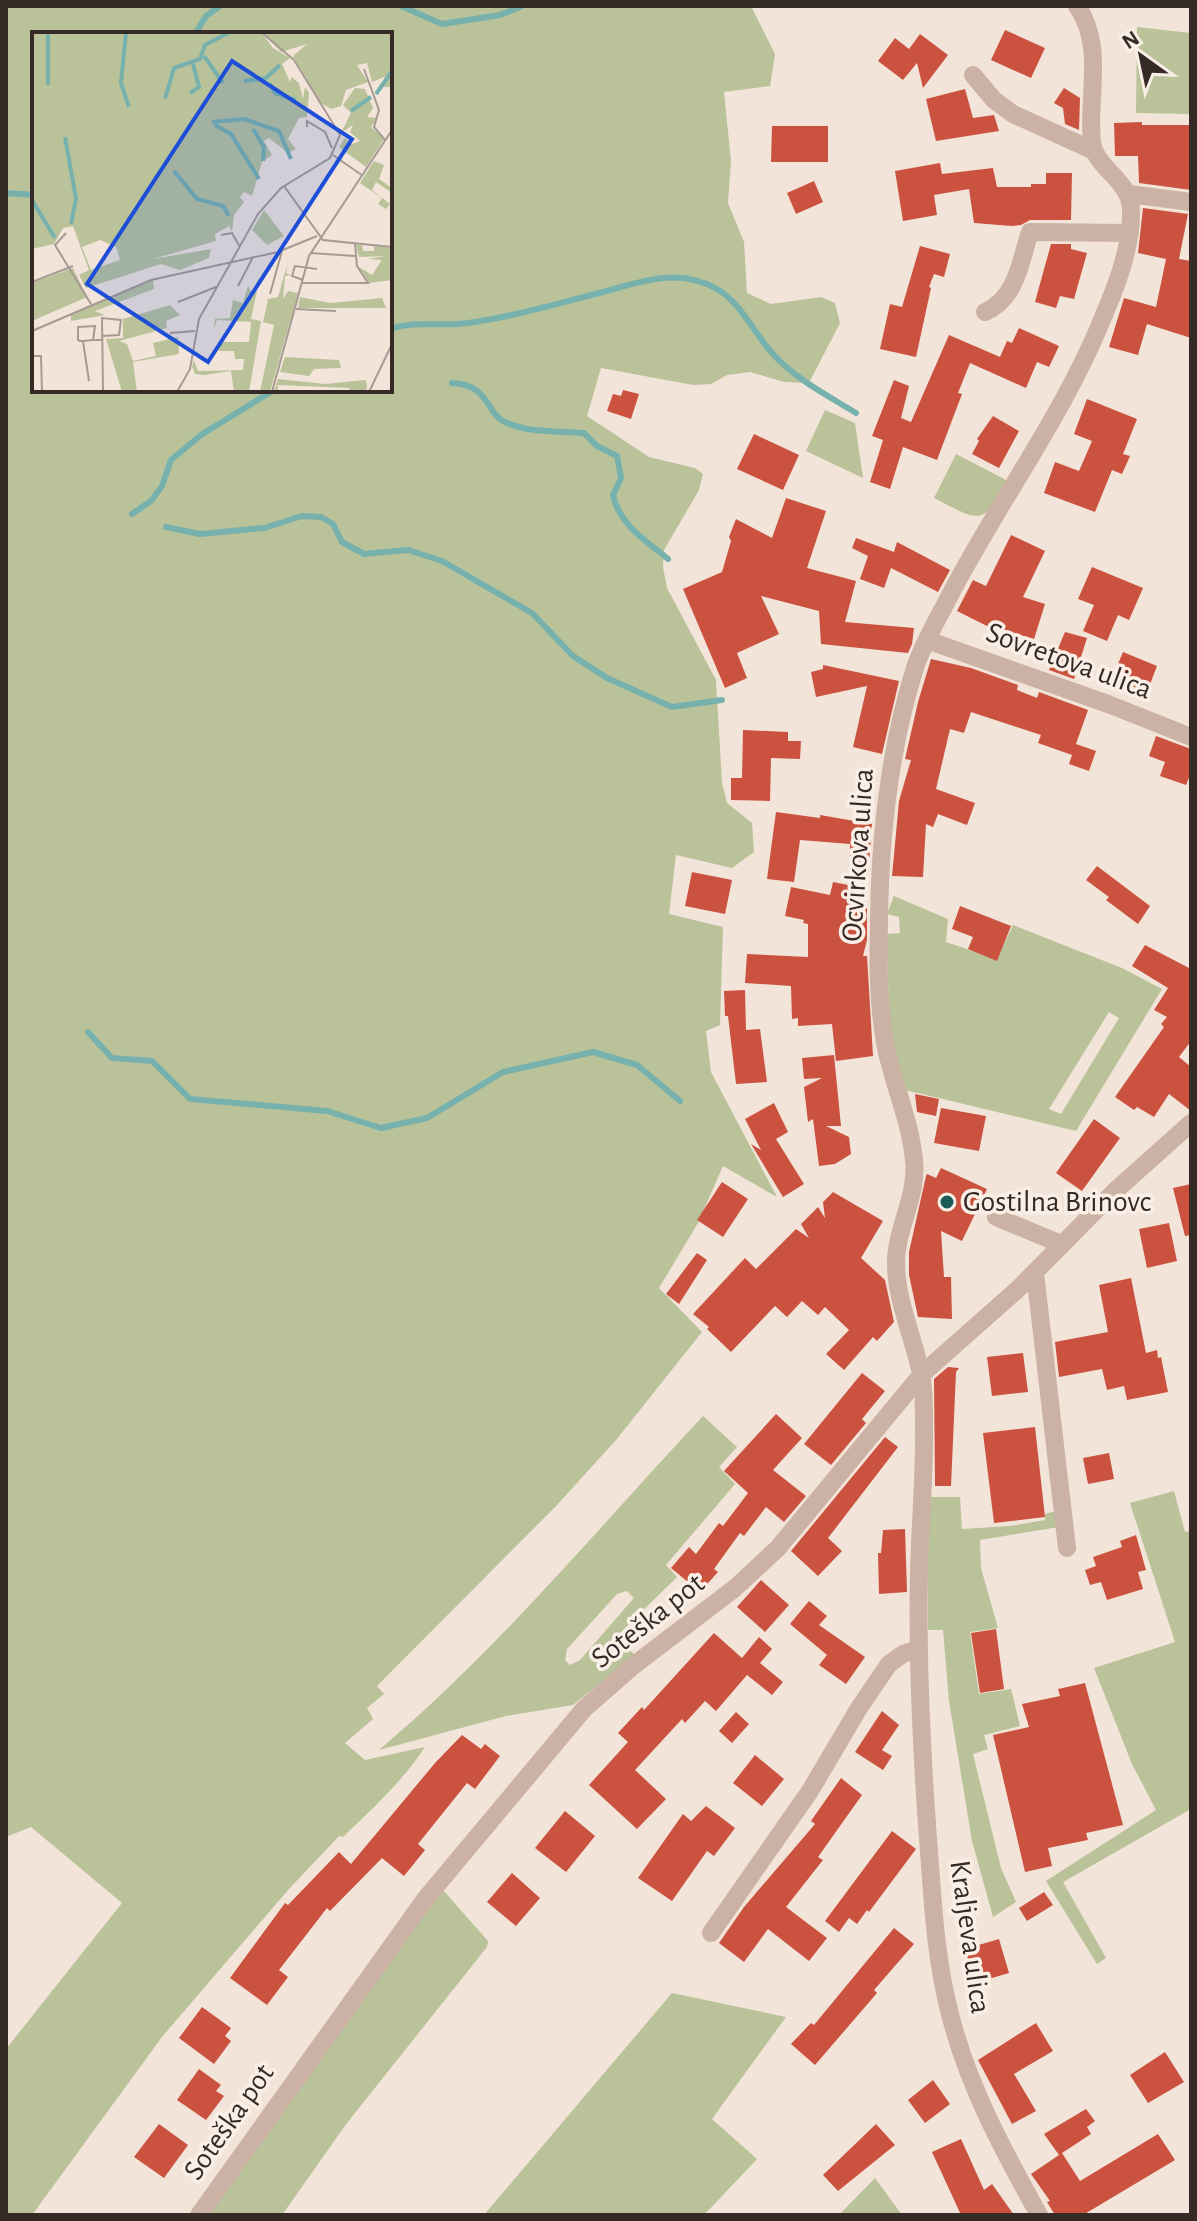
<svg xmlns="http://www.w3.org/2000/svg" width="1197" height="2221" viewBox="0 0 1197 2221" font-family="'Alegreya Sans',sans-serif">
<rect width="100%" height="100%" fill="#f3e4d9"/>
<path fill="#b9c299" fill-rule="evenodd" d="M6 6H751L775 54 770 86 724 92 731 161 728 203 744 242 747 293 771 304 821 297 835 303 840 323 809 383 784 382 750 372 727 375 711 384 693 385 601 368 587 416 649 457 695 468 703 474 699 490 664 550 663 567 667 588 716 680 722 783 727 803 752 823 754 852 732 868 676 855 669 914 723 927 720 1025 706 1031 711 1072 777 1197 723 1166 698 1223 659 1288 702 1332 616 1440 557 1505 377 1686 384 1694 367 1708 373 1719 345 1743 365 1760 425 1747C403 1781 372 1809 343 1837L339 1836 288 1890 162 2037 32 2215H6V2049L122 1903 31 1827 6 1837ZM34 34H390V390H34Z
M1137 27 1191 33V114L1136 113Z
M825 410 855 423 863 478 806 451Z
M956 454 1010 482C980 528 980 521 934 498Z
M894 896 948 919 946 942 997 959 1013 925 1122 968 1162 989 1076 1131 905 1090 890 1029 886 934 900 933 899 917 887 914ZM1109 1012 1119 1018 1061 1114 1049 1109Z
M703 1416 737 1447 719 1467 735 1484 666 1565 677 1577 616 1637 635 1655 573 1705 506 1716 379 1750C497 1651 598 1528 703 1416ZM627 1591 634 1598 580 1660 570 1665 565 1660 567 1649 617 1594Z
M1174 1491 1185 1532 1191 1531V1809L1063 1882 1106 1958 1097 1964 1046 1881 1156 1810 1132 1764 1094 1668 1175 1642 1130 1503Z
M928 1497H960L962 1529 1010 1526 1045 1520V1514L1056 1511 1059 1527 980 1540 981 1568 998 1628 970 1632 979 1694 1011 1689 1020 1726 984 1735 988 1749 973 1754 1001 1868 1016 1902 993 1917 972 1841 949 1701 943 1630H928Z
M443 1890 488 1941 487 1947 347 2123 282 2215H207L259 2136Z
M672 1993 786 2017 712 2119 757 2159 704 2215H484Z
M875 2178 902 2215H839Z"/>
<g fill="none" stroke-linecap="round" stroke-linejoin="round">
<path stroke="#77b1ad" stroke-width="6" d="M401 6 442 24 500 15 522 6
M195 34 206 16 220 6
M6 193 34 195
M390 329C416 320 441 327 468 323 511 317 557 304 599 293 638 283 678 266 717 289 741 303 754 333 772 353 795 379 827 395 856 413
M452 383C492 385 484 414 507 423 530 433 558 431 584 433L597 446 617 456 621 478 613 495C619 524 645 540 668 559
M132 514 151 501 162 486 171 460 201 435 274 390
M166 527 200 534 264 528 302 516 321 517 333 524 342 542 364 554 408 550 442 561 532 613 573 656 607 678 672 707 722 700
M88 1032 112 1058 152 1061 190 1099 327 1111 381 1128 427 1118 503 1072 593 1052 637 1065 680 1101"/>
</g>
<path fill="#cb523f" d="M1005 30 1045 48 1031 78 991 60Z
M920 34 948 55 923 88 917 63 903 80 878 61 895 38 909 49Z
M1064 88 1080 98 1079 130 1065 124 1063 108 1054 103Z
M965 89 973 118 994 115 999 131 936 141 926 99Z
M1142 122V125H1191V190L1139 183 1138 156H1115L1114 123Z
M772 126H828V162H771Z
M940 163 942 174 993 168 997 187H1031V184H1046V173H1072L1071 220H1030L1021 225 1012 226 974 223 969 189 934 195 937 215 903 221 895 171Z
M814 181 823 202 796 214 787 193Z
M1143 208 1188 214 1179 259 1191 261V338L1147 324 1138 355 1109 347 1124 298 1156 307 1166 259 1138 253Z
M1051 244H1071V249L1087 253 1074 299 1060 296 1056 308 1035 302Z
M920 246 950 254 944 277 934 274 929 287 931 288 916 357 880 349 890 304 902 307Z
M1019 328 1059 346 1049 367 1037 362 1026 388 970 363 958 393 962 394 937 460 903 447 890 489 870 482 883 440 872 436 894 380 909 386 901 418 911 422 949 335 1000 357 1007 341 1012 343Z
M623 390 639 394 631 419 607 411 613 394 621 396Z
M1087 399 1137 419 1123 454 1130 456 1122 474 1112 470 1095 512 1044 493 1055 462 1079 471 1092 441 1074 434Z
M993 416 1019 431 999 468 972 454 979 441 977 439Z
M754 434 799 455 783 490 737 469Z
M786 498 826 511 807 568 856 581 845 622 914 628 912 644 908 653 821 644 819 611 761 596 779 634 737 653 747 678 725 688 683 589 722 572 731 541 729 537 736 519 772 538Z
M1011 535 1045 551 1023 597 1045 604 1034 639 992 626 991 628 957 611 973 580 986 586Z
M856 538 894 552 897 542 950 570 938 592 891 568 884 588 860 579 868 556 852 548Z
M1092 567 1143 588 1129 620 1118 615 1107 641 1083 631 1094 605 1078 599Z
M1065 632 1087 638 1074 679 1049 670Z
M1123 652 1157 666 1147 692 1112 678Z
M931 659 971 668 1018 685 1017 690 1037 698 1039 692 1088 710 1076 744 1096 751 1089 771 1069 764 1072 755 1038 743 1041 735 971 712 964 733 950 729 936 789 975 803 967 825 938 814 933 827 926 824 923 877 892 876 899 801 911 760 905 759 918 702Z
M823 665 899 681 882 754 853 747 867 686 816 697 811 672 823 669Z
M743 730 788 732V741H801L800 759 771 758 770 801 731 800V778H742Z
M1156 736 1191 749V773L1186 785 1160 776 1165 762 1149 756Z
M776 812 820 818V815L872 824 868 876H850V844L800 840 794 882 767 879Z
M1097 866 1150 906 1138 924 1106 900 1109 897 1086 880Z
M692 872 732 880 725 914 685 906Z
M833 882 853 886 850 904 867 908V940L863 956H867L873 1056 836 1061 832 1024 798 1026V1018L792 1019 791 986 745 983 747 954 808 957V924L803 923 804 920 785 916 791 887 830 895Z
M960 906 1011 926 997 961 968 949 973 937 952 929Z
M1145 945 1191 969V1041L1179 1057 1191 1067V1111L1169 1094 1154 1117 1137 1107 1134 1110 1115 1097 1164 1027 1161 1024 1167 1017 1154 1010 1168 988 1132 966Z
M745 990 746 1030 760 1029 767 1082 736 1084 728 1016H725L724 991Z
M834 1055 841 1126H826L849 1137 851 1154 835 1164 819 1166 813 1119 808 1122 804 1087 822 1078 804 1079 802 1058Z
M915 1094 939 1099 936 1116 917 1112Z
M774 1103 788 1132 776 1139 804 1184 783 1197 751 1144 761 1150 745 1119Z
M941 1108 986 1116 979 1151 934 1143Z
M1094 1119 1120 1138 1082 1191 1056 1173Z
M941 1168 987 1189 962 1241 941 1231 944 1277H951L952 1319 918 1317 909 1275V1252L926 1176 927 1174 936 1178Z
M722 1182 748 1199 723 1237 697 1220Z
M1191 1184V1235L1185 1236 1173 1188Z
M833 1192 883 1221 861 1258 885 1280 894 1322 877 1341 873 1337 844 1370 826 1354 849 1330 825 1307 818 1315 802 1301 787 1317 775 1306 731 1352 707 1329 709 1327 693 1314 745 1258 756 1269 796 1229 809 1238 801 1224 818 1207 825 1218 823 1202Z
M1169 1223 1177 1261 1147 1268 1139 1229Z
M697 1253 707 1260 679 1304 666 1294Z
M1131 1278 1146 1353 1157 1350 1158 1358 1161 1357 1168 1392 1127 1400 1124 1386 1107 1390 1102 1369 1059 1377 1055 1342 1108 1332 1099 1285Z
M1023 1353 1028 1392 992 1396 987 1357Z
M948 1367 959 1368 956 1372 951 1486H935L934 1379Z
M862 1373 885 1391 862 1419 866 1423 831 1465 804 1444Z
M776 1414 802 1438 773 1470 806 1496 784 1522 766 1507 744 1536 740 1533 714 1569 718 1572 700 1592 671 1568 689 1547 696 1554 719 1523 723 1526 748 1493 724 1471Z
M1035 1427 1045 1517 994 1523 983 1433Z
M885 1437 898 1447 828 1538 842 1551 818 1576 791 1551Z
M1109 1453 1114 1479 1088 1484 1083 1458Z
M905 1529 907 1592 879 1594 878 1553H881L883 1530Z
M1136 1535 1146 1570 1138 1572 1143 1589 1107 1600 1101 1582 1090 1585 1085 1570 1096 1566 1093 1557 1122 1547 1120 1541Z
M761 1580 789 1605 765 1632 737 1607Z
M809 1601 827 1616 819 1625 865 1657 846 1684 819 1665 827 1655 790 1624Z
M996 1629 1004 1689 980 1693 971 1633Z
M714 1633 742 1658 759 1637 772 1649 760 1663 783 1682 772 1695 747 1675 716 1711 705 1701 685 1723 682 1719 635 1770 666 1799 637 1829 589 1785 628 1742 618 1733 642 1707 644 1710Z
M1085 1683 1123 1825 1086 1833 1088 1840 1048 1848 1052 1866 1025 1872 993 1735 1029 1727 1022 1704 1060 1696 1058 1689Z
M882 1711 899 1725 882 1750 892 1756 883 1770 855 1752Z
M736 1712 749 1724 732 1743 719 1731Z
M462 1735 481 1749 485 1744 500 1756 475 1789 467 1783 418 1844 425 1850 404 1876 382 1858 330 1911 327 1908 279 1970 288 1977 267 2005 230 1978 285 1903 288 1905 339 1852 351 1864 435 1763Z
M755 1755 784 1779 762 1806 733 1783Z
M841 1778 862 1795 818 1857 823 1860 786 1907 827 1938 809 1961 768 1929 744 1962 719 1943 744 1907 815 1824 811 1821Z
M706 1806 735 1828 714 1856 707 1851 672 1901 638 1878 683 1814 691 1821Z
M565 1811 595 1836 566 1872 535 1848Z
M892 1831 916 1849 869 1912 867 1910 857 1924 849 1918 839 1932 825 1921Z
M512 1873 540 1898 516 1926 487 1902Z
M1044 1892 1053 1905 1027 1921 1019 1908Z
M894 1928 914 1944 874 1990 877 1993 815 2065 791 2044 811 2023 814 2025Z
M999 1939 1009 1973 975 1983 965 1949Z
M202 2007 231 2028 225 2036 231 2041 214 2064 179 2038Z
M1036 2023 1053 2051 1014 2074 1036 2111 1012 2124 978 2060Z
M1165 2052 1184 2082 1148 2103 1130 2075Z
M199 2069 221 2085 216 2091 224 2096 206 2120 177 2100Z
M933 2080 950 2104 925 2123 908 2100Z
M1086 2109 1095 2121 1087 2127 1091 2134 1062 2153 1080 2181 1158 2134 1175 2160 1083 2215H1055L1047 2202 1050 2201 1031 2174 1059 2155 1044 2134Z
M159 2124 188 2145 164 2178 134 2157Z
M876 2124 895 2145 838 2191 823 2175Z
M961 2139 984 2190 992 2184 1014 2215H961L932 2152Z"/>
<g fill="none" stroke-linecap="round" stroke-linejoin="round">
<path stroke="#cbb2a5" stroke-width="18" d="M973 75 994 100 1013 114 1092 150
M1129 194 1191 202
M985 312C1017 298 1020 262 1030 232L1130 233
M927 640 1108 704 1191 737
M996 1217 1061 1244
M1035 1273 1067 1548
M711 1933 810 1791 859 1708 889 1664 903 1654 918 1649
M199 2215 426 1898 584 1709 633 1666 735 1588 778 1548 922 1374 1018 1289 1115 1191 1191 1123
M1039 2215C1003 2150 968 2086 950 2014 936 1961 933 1906 929 1852 922 1760 917 1667 919 1574 920 1523 925 1473 924 1423 924 1404 924 1383 919 1365 911 1332 896 1297 896 1263 896 1228 918 1196 914 1161 911 1123 894 1086 886 1048 878 1007 878 963 879 921 880 835 889 750 915 668 923 643 938 619 950 595 1000 499 1066 412 1106 310 1119 280 1132 243 1131 209 1130 180 1095 168 1092 142 1087 96 1105 46 1077 6"/>
</g>
<circle fill="#1a5a57" stroke="#faefe6" stroke-width="3" cx="947" cy="1202" r="8"/>
<g text-anchor="middle" dominant-baseline="central" stroke-width="7" stroke-linejoin="round" paint-order="stroke">
<g font-size="30" fill="#362a27" stroke="#faefe6">
<text transform="translate(1069 661) rotate(20)">Sovretova ulica</text>
<text transform="translate(858 855) rotate(-86)">Ocvirkova ulica</text>
<text transform="translate(648 1621) rotate(-38)">Soteška pot</text>
<text transform="translate(970 1937) rotate(82)">Kraljeva ulica</text>
<text transform="translate(229 2122) rotate(-55)">Soteška pot</text>
</g>
<g font-size="30" fill="#362a27" stroke="#faefe6" text-anchor="start">
<text x="963" y="1202">Gostilna Brinovc</text>
</g>
</g>
<g transform="translate(32 32)">
<rect width="360" height="360" fill="#f3e4d9"/>
<path d="M0 0H229L241 16 258 26 250 32 258 50 260 45 267 51 271 67 273 55 277 61 275 85 267 86 256 107 264 117 256 121 237 106 232 109 240 123 230 130 220 164 212 160 208 165 212 170 202 183 200 200 197 194 183 202 184 209 121 227 179 217 177 226 148 238 129 232 54 256 47 243 57 238 41 194 31 196 22 212 0 217ZM68 208 84 215 88 228 59 238 50 215ZM230 0H360V55H350L355 44 340 50 335 31 325 33 336 50 314 58 309 74 299 77 289 71 261 24 275 12 249 20ZM323 56 333 57 341 76 335 85 345 86 339 95 352 107 334 135 307 115 313 106 320 112 328 109 318 100 321 93 309 101 319 81 311 73ZM342 129 352 133 347 147 360 156V161L344 150 340 158 358 172 354 177 346 172 350 166 328 151ZM232 178 252 204 235 213 220 198ZM324 213H330L331 219H342V214L360 216V248L337 251 327 235 340 243 350 228 336 227 354 224 327 225ZM256 230 254 241 259 243 253 244 251 267 256 259 266 261 238 360H228L242 293 231 290 236 267 246 265ZM41 236 55 265 0 289V251ZM121 248 122 257 63 279 73 283 39 289V282ZM216 254 220 261 225 259 219 287 229 289 217 360H202L199 339 172 343 163 342 160 334 162 328 166 339 211 338 212 327H203L202 319H187V310H217L219 290 185 288 182 298 183 287 198 286 201 268 211 271ZM268 265 298 271 350 266 354 276H266ZM138 273 148 283 134 289 135 296 87 309 95 312 101 329 124 324 121 311 146 305 147 322 101 330 105 360H90L74 307 91 306V287ZM253 325 307 328 309 336 282 337 277 344 248 340ZM246 347 293 352 334 348 335 355 333 360H316L318 356 245 353 247 360H242Z" fill="#b9c299" fill-rule="evenodd"/>
<path fill="none" stroke="#77b1ad" stroke-width="4" d="M94 0 89 51 97 75M172 24 191 51M212 49 234 46 248 33M238 52 243 61 264 68M16 53V0M158 61 167 55 161 32M344 62 360 39M133 67 142 36 168 27 173 13 198 0M319 79 339 65M180 90 212 87 247 99 259 127M183 93 199 102 227 147M221 97 232 115 231 129M33 105 44 167 39 192M142 139 165 167 191 174 197 184M0 168 23 206"/>
<path fill="none" stroke="#a79a92" stroke-width="2" d="M332 37 347 78 342 95 353 108M275 95V89L293 100 300 116M301 123 331 144M252 154 291 208 360 215M34 201 23 213 59 272M189 203 200 201 208 215M278 221 323 224M271 248 260 244 263 234 285 237M0 250 41 234M270 251H336L325 234 323 212M206 254 221 225M238 262 250 219M146 270 184 255M264 277 304 279M0 299 119 248 246 220 285 204M138 301 163 299M70 304 87 303 89 288 70 286 71 360M61 308 63 294 46 295V308L48 309H51L61 308H70M51 309 57 349M0 324H9L10 360M145 360 158 337 167 287 226 182 249 156 298 126 308 103 262 28 229 0M240 360 277 224 360 98M337 360 360 312"/>
<path fill="#1d4ed8" fill-opacity="0.15" stroke="#1d4ed8" stroke-width="4" d="M200 29 320 107 176 330 55 252Z"/>
<rect width="360" height="360" fill="none" stroke="#362a27" stroke-width="4"/>
</g>
<rect width="1197" height="2221" fill="none" stroke="#362a27" stroke-width="16"/>
<g transform="translate(1141 56) rotate(327)" stroke="#faefe6" stroke-width="6" paint-order="stroke">
<path d="M0-6L14 30L0 20L-14 30Z" fill="#362a27"/>
<text y="-12" font-size="22" font-weight="bold" text-anchor="middle" fill="#362a27">N</text>
</g>
</svg>
